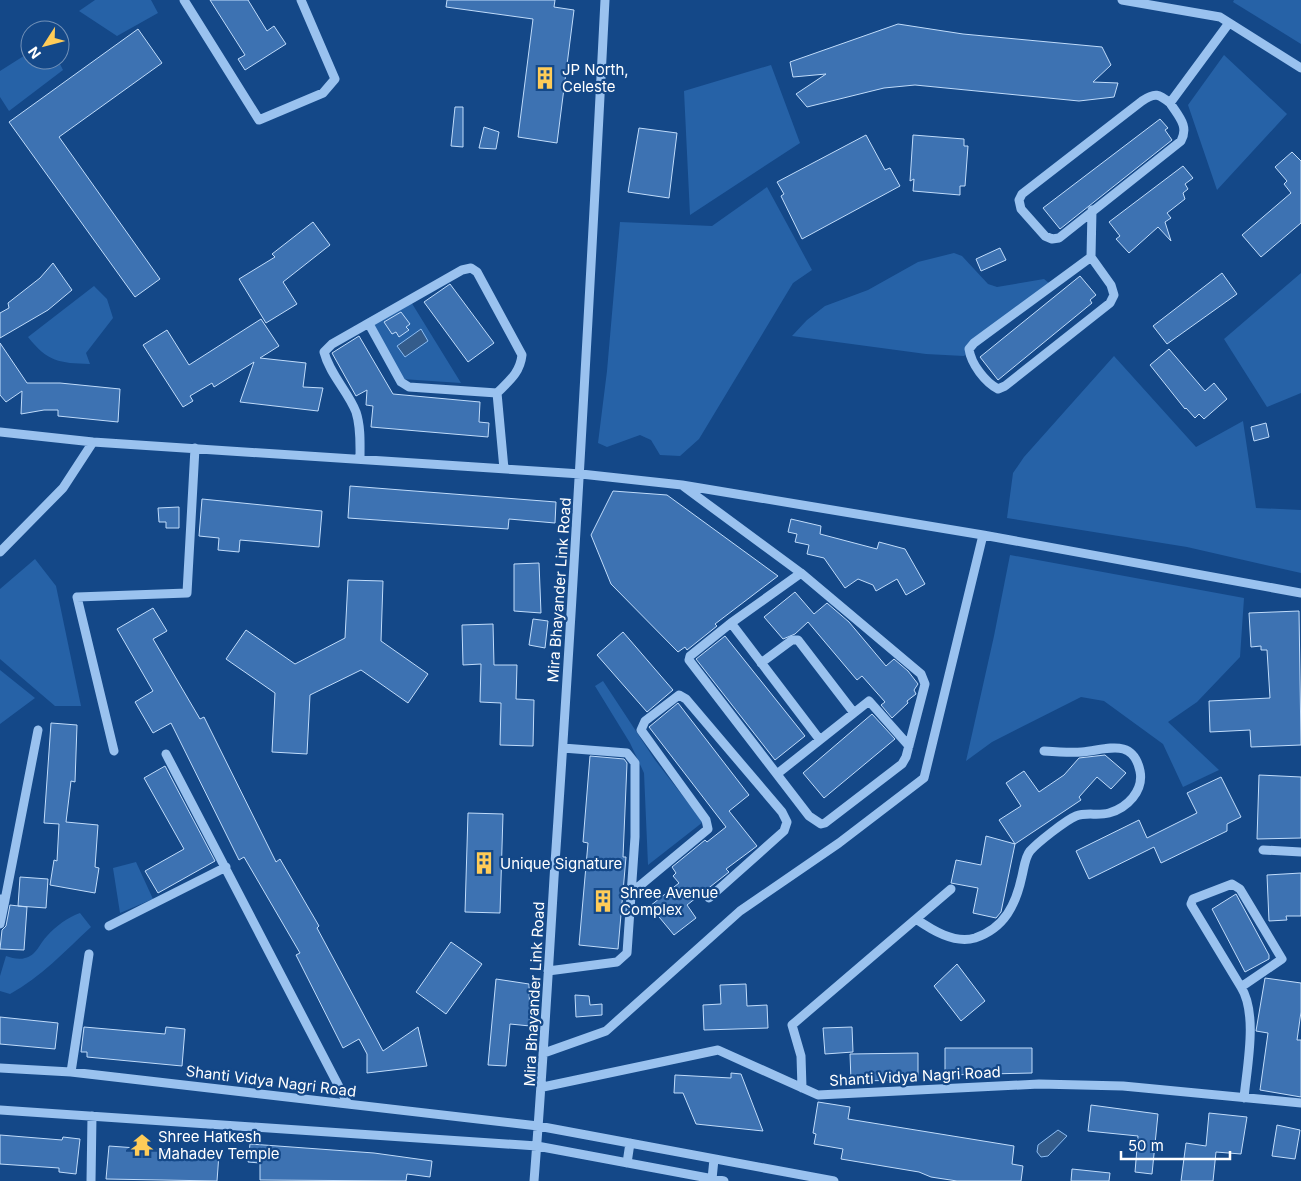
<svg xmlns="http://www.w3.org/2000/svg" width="1301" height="1181" viewBox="0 0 1301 1181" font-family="Inter,sans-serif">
<rect width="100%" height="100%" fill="#144888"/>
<path fill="#2662a7" d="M95 0H151L158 13 117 36 79 11Z
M1234 0H1301V44L1233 2Z
M30 52V60H58L63 70 9 111 0 97V71Z
M1224 55 1287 114 1217 190 1188 105Z
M771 65 800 143 690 215 684 91Z
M767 187 812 270 793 283 699 439 680 456 660 455 651 440 640 435 607 447 598 443 607 371 620 222 712 226Z
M954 253 962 256 988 284 997 287 1044 279 1050 284 964 356 926 354 792 336 807 320 825 306 868 290 918 262Z
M1301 273V393L1267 407 1224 339Z
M94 286 107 299 113 318 86 353 90 364C59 363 48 362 28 337Z
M408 297 461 383 402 379 363 321Z
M1114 356 1196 447 1243 421 1256 508 1301 510V573L1187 547 1007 518 1013 473 1024 457Z
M1010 555 1244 598 1240 657 1197 702 1168 722 1219 770 1183 787 1163 744 1104 701 1081 697 992 742 966 761 994 636Z
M35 559 56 586 81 706H55L0 659V589Z
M0 670 35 698 0 724Z
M603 681 655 760 703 822 648 865 644 773 630 743 595 686Z
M136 862 153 899 120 913 113 868Z
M80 913 91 927C65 951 41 977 10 994L0 991V976L6 956C12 958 19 960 25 958 36 956 40 943 47 936 56 926 68 917 80 913Z"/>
<path fill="#345c8b" stroke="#8cbdf3" d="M421 329 428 341 405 357 397 346Z
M1058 1130 1067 1136 1048 1156 1041 1157 1037 1152 1038 1145Z"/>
<path fill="#3d72b2" stroke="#c0dcfb" d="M210 0H248L267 31 274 26 286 44 245 70 238 59 245 55Z
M447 0H555L554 7 574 10 557 143 518 137 533 19 446 7Z
M898 24 963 34 1102 47 1111 65 1093 82 1118 83 1114 97 1079 101 915 85 884 88 807 107 796 94 826 74 793 77 790 62Z
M138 29 162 63 59 137 160 279 135 297 9 122Z
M455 107H463V147L451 146Z
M1160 119 1168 128 1165 130 1172 140 1060 229 1043 208Z
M484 127 499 132 496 149 479 148Z
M639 128 677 133 669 198 628 192Z
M866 135 885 170 890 168 900 186 802 239 781 196 784 194 777 182Z
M913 135 964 139V146H968L965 186H960V195L913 191 914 179 910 181Z
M1292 152 1301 161V223L1261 257 1242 235 1291 193 1284 184 1287 181 1275 167Z
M1183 166 1193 178 1185 184 1188 189 1183 193 1185 199 1167 213 1171 218 1165 222 1171 241 1158 227 1129 253 1116 239 1120 236 1109 222Z
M313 222 330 245 283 282 297 304 266 323 239 279 275 257 272 254Z
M1000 248 1006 260 981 271 976 259Z
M53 263 72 290 48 310 0 338V313L9 308 8 303 40 278Z
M1222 273 1237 294 1167 344 1153 326Z
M1080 276 1096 295 1090 300 1092 303 998 380 980 357Z
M450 284 494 343 468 362 424 302Z
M401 312 410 324 406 327 409 330 399 337 396 332 392 334 384 322Z
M261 319 279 346 260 358 306 363 303 387 323 388 318 411 240 402 254 362 214 387 212 383 190 396 193 401 183 407 143 345 167 330 189 365Z
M359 336 393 394 480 402 479 422 489 423 488 437 371 427 373 406 366 405 367 390 356 396 332 353Z
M0 343 27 383H60L120 389 118 422 58 416V410H44L21 414 22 391 6 402 0 395Z
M1169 349 1205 391 1214 383 1227 399 1204 419 1199 414 1195 418 1186 408 1185 409 1150 365Z
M1266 423 1269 437 1254 441 1251 427Z
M350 486 556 502 555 523 509 519 508 529 348 518Z
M613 491 667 495 778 576 715 624 717 626 687 650 685 647 678 652 611 584 591 535Z
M202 499 322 511 319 547 240 540 239 552 218 550 219 538 199 536Z
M179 507V528H166V522H159L158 508Z
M791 519 821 526 820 534 877 549 879 542 905 549 925 584 906 595 897 579 876 591 873 585 858 579 845 588 824 558 807 554 809 545 795 542 797 534 788 532Z
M539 563 541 613 514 611V564Z
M348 580 383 581 381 641 428 674 408 703 361 670 310 695 307 754 272 752 275 693 226 659 246 630 295 664 345 638Z
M795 592 814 614 827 603 849 622 886 666 894 659 908 671 918 684 914 690 916 694 907 701 908 703 892 718 881 705 885 702 862 676 857 680 808 622 795 634 783 639 764 617Z
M153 608 167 631 153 639 200 719 204 717 276 862 280 859 319 926 317 928 383 1051 418 1027 427 1066 367 1073V1054L359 1039 343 1048 296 955 300 953 244 857 239 860 171 723 153 733 135 702 153 691 117 629Z
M1299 611 1301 745 1251 747 1250 730 1210 732 1209 701 1270 698 1267 650H1261V646L1251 647 1249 613Z
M533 619 548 621 545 648 529 645Z
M493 624 494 665H517L516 699 534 700 533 746 500 745 501 703 480 702 481 664 463 665 462 625Z
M623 632 673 690 647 712 597 655Z
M725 636 805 736 775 760 696 659Z
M678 703 749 795 729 811 757 846 726 869 729 872 687 905 696 918 674 935 650 906 679 883 673 876 676 873 672 867 705 840 707 842 726 827 649 727Z
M872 714 895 739 824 798 803 773Z
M51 723 77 725 75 782 71 781 66 822 98 825 95 867 99 868 95 893 50 885 54 860 57 861 59 824 44 823Z
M1105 755 1126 773 1111 789 1097 777 1079 797 1081 800 1015 844 999 820 1021 806 1006 783 1024 771 1039 792 1064 775 1079 758Z
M590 756 624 759 627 763 623 857H626L618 949 579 945 588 843 583 842Z
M165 766 215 861 158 893 145 871 184 849 144 778Z
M1259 775 1301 777V838L1257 839Z
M1221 777 1241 817 1227 824V831L1161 863 1154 847 1089 879 1076 851 1139 820 1147 838 1197 813 1187 793Z
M468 813 503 814 500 913 465 912Z
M986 836 1015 844 1001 912 996 918 973 913 978 888 951 883 956 860 981 865Z
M1301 873V916H1286L1287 920 1269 921 1267 875Z
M20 877 48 879 46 908 18 906Z
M1236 894 1269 955V959L1245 972 1212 909Z
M10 905 27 907 24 950 0 949 2 930 6 926Z
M451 942 482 964 446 1014 416 992Z
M957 964 985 1001 961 1021 934 986Z
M1265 978 1301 983V1012L1297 1040H1301V1097L1260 1090 1268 1033 1256 1031Z
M496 979 529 984 530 1026 510 1024 506 1066 488 1065Z
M746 984 747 1006 767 1005 768 1028 704 1030 703 1005 721 1004 720 985Z
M575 995 589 996 590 1005 602 1004V1015L576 1017Z
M0 1017 58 1023 55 1049 0 1044Z
M84 1027 165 1034 166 1027 185 1029 182 1066 87 1057V1052H81Z
M852 1027 853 1052 825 1054 823 1028Z
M945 1048H1032V1073L945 1075Z
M918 1053V1080L851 1081 850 1054Z
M731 1073 741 1074 763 1131 696 1124 683 1093H674L675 1075 731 1078Z
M818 1102 850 1107 848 1119 1014 1146 1012 1164 1023 1166 1021 1181H957L931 1177 919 1172 841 1159 843 1149 814 1144 816 1134 813 1133Z
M1091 1105 1158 1114 1152 1174 1135 1172 1138 1136 1088 1131Z
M1209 1113 1247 1117 1241 1154 1216 1152 1213 1181H1181L1186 1143 1206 1146Z
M1277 1125 1300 1130 1295 1159 1272 1156Z
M0 1135 62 1140 63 1137 80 1139 76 1174 59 1172V1168L0 1164Z
M250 1144 374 1153 432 1161 430 1177 407 1174 406 1181 260 1180V1163L248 1162Z
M109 1146 219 1154 217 1181 106 1179Z
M1072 1169 1110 1173 1109 1181H1071Z"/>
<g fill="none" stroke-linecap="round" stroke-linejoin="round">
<path stroke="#9ac2ef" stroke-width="9" d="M184 0 259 120 323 93 335 79 301 0
M1122 0 1220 17 1301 68
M1170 103C1159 94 1155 92 1142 101L1022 194 1019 200 1021 209 1045 236 1052 239 1059 238 1181 141C1189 126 1179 117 1170 103L1229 23
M1091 257 974 343 969 349C971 364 985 382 998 389L1005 386 1110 303 1114 295 1111 285 1091 257 1092 210
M497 393 504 469
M0 432 93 442 581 474 682 485 983 535 1301 593
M360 459C360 444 361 427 356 412 348 391 330 375 324 352L332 344 462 270 471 268 477 272 522 355C520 373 509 381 497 393L409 387 401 382 369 324
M683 486 801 573 921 674 925 684 906 757 902 764 825 823 821 824 809 816 689 660 690 656 731 623
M0 552 63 488 93 442
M801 573 731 623 820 740
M761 663 792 640H798L854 713
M114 751 77 597 187 593 195 448
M166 754 348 1104
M777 774 869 701 909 746
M1263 850 1301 852
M631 893 708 829 706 820 641 730 645 721 679 695 686 699 782 812 787 822 784 831 709 898
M0 899 5 900 38 730
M916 919C932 930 954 944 975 938 1005 928 1016 904 1022 876 1024 868 1025 857 1030 851 1037 843 1066 820 1076 816 1086 812 1098 816 1109 813 1127 808 1144 791 1140 771 1133 737 1106 750 1082 752 1070 753 1057 752 1044 751
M0 924 5 900
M109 926 226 867
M548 971 617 962 627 953 635 837V763L627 753 563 748
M1241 987 1282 959 1240 889 1232 884 1193 899 1191 904 1192 906 1241 987C1258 1014 1247 1066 1244 1098
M544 1053 606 1031 740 911 839 843 924 778 983 535
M0 1068 71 1072 538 1126 834 1181
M71 1072 89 954
M543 1087 718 1050 818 1095 1039 1084 1123 1086 1301 1103
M802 1088 801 1056 792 1025 951 889
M0 1110 537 1146 724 1181
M627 1163 630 1143
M712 1179 714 1159
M91 1181 92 1116
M534 1181C542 1080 548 979 554 878 574 586 590 293 605 0"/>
</g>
<defs>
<symbol id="building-bare" viewBox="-9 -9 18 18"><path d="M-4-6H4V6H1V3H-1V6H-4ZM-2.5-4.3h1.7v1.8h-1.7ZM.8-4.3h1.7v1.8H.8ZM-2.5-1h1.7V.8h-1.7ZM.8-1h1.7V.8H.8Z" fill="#ffcc58" stroke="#144888" stroke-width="2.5" paint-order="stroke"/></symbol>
<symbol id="temple-bare" viewBox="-9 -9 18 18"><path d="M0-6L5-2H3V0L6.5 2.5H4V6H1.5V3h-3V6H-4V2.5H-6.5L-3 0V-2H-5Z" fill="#ffcc58" stroke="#144888" stroke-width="2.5" paint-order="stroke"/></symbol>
</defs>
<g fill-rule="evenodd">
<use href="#building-bare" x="529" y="62" width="32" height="32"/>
<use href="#building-bare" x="468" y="847" width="32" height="32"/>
<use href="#building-bare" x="587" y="885" width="32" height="32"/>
<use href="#temple-bare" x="126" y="1129" width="32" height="32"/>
</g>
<g text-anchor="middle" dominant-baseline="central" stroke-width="4.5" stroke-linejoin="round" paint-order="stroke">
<g font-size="15" fill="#fff" stroke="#144888" text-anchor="start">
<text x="562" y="69">JP North,<tspan x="562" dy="17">Celeste</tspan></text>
<text x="500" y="863">Unique Signature</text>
<text x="620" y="892">Shree Avenue<tspan x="620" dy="17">Complex</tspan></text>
<text x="158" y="1136">Shree Hatkesh<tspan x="158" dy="17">Mahadev Temple</tspan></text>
</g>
<g font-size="15" fill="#fff" stroke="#144888">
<text transform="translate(559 590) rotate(-86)">Mira Bhayander Link Road</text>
<text transform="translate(534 994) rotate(-87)">Mira Bhayander Link Road</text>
<text transform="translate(915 1076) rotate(-3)">Shanti Vidya Nagri Road</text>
<text transform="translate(271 1081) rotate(7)">Shanti Vidya Nagri Road</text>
</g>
</g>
<g transform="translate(45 45) rotate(234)"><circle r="24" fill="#144888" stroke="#7291b8"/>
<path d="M0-4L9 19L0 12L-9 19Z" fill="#ffcc58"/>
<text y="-8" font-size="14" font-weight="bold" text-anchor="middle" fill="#ffffff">N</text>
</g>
<path d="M1121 1151v8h109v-8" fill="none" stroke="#ffffff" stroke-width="2.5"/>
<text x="1128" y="1151" font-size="15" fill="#ffffff" stroke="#144888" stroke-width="4" paint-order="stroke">50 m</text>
</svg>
